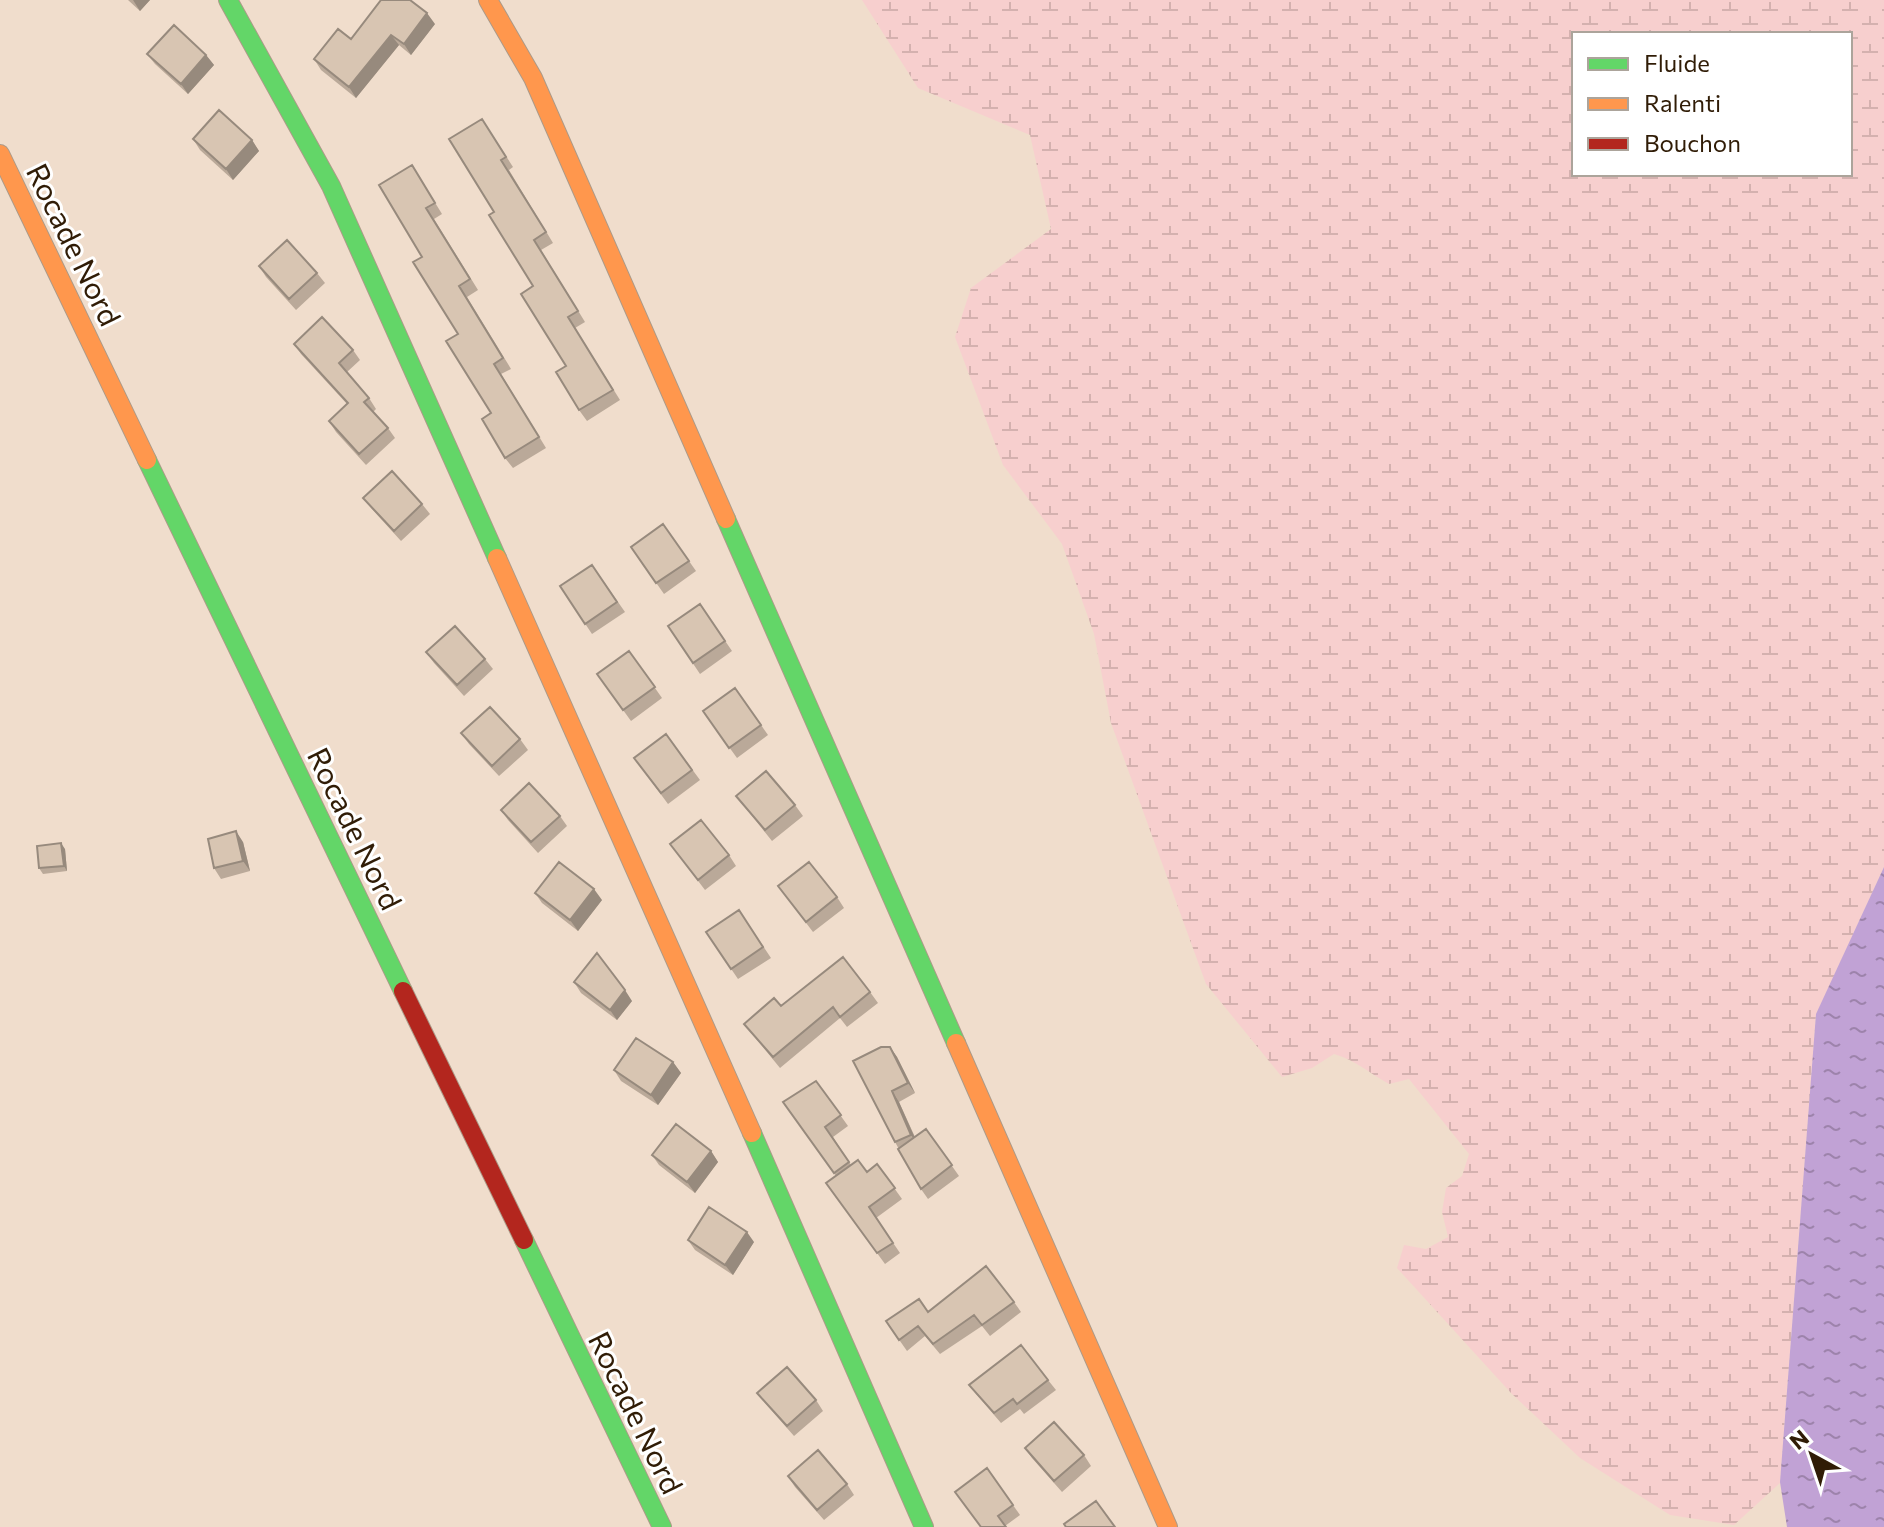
<svg xmlns="http://www.w3.org/2000/svg" width="1884" height="1527" viewBox="0 0 1884 1527" font-family="Commissioner,sans-serif">
<defs>
<pattern id="wetland-marsh" width="20" height="14" patternUnits="userSpaceOnUse" patternTransform="scale(2)"><rect width="20" height="14" fill="#f7cfce"/><path d="M1 5h8M5 5V1M11 12h8M15 12V8" fill="none" stroke="#d4b1af"/></pattern>
<pattern id="water-ripples" width="26" height="14" patternUnits="userSpaceOnUse" patternTransform="scale(2)"><rect width="26" height="14" fill="#c1a2d5"/><path d="M2 4q2-2 4 0t4 0M15 11q2-2 4 0t4 0" fill="none" stroke="#9d83ab"/></pattern>
</defs>
<rect width="100%" height="100%" fill="#f0ddcc"/>
<path fill="url(#wetland-marsh)" fill-rule="evenodd" d="M862 0H1884V867L1816 1015 1780 1483 1734 1525 1670 1515 1580 1458 1511 1393 1397 1268 1404 1245 1426 1249 1448 1237 1442 1212 1446 1188 1462 1176 1469 1154 1409 1079 1389 1084C1369 1073 1357 1061 1334 1054L1312 1068 1282 1077 1206 984 1111 723 1094 634 1062 544 1003 465 955 337 971 288 1051 229 1030 135 918 88ZM1574 34H1850V174H1574Z"/>
<path fill="url(#water-ripples)" d="M1884 867V1527H1787L1780 1482 1816 1014Z"/>
<g fill="none" stroke-linecap="round" stroke-linejoin="round">
<defs>
<path id="fast" d="M228 0 331 186 497 558
M147 460 403 991
M726 519 956 1043
M752 1133 924 1527
M524 1240 662 1527"/>
<path id="slow" d="M488 0 533 78 726 519
M0 154 147 460
M497 558 752 1133
M956 1043 1168 1527"/>
<path id="jam" d="M403 991 524 1240"/>
</defs>
<use href="#fast" stroke="#ac9a88" stroke-width="20"/>
<use href="#slow" stroke="#ac9a88" stroke-width="20"/>
<use href="#jam" stroke="#ac9a88" stroke-width="20"/>
<use href="#fast" stroke="#63d668" stroke-width="18"/>
<use href="#slow" stroke="#ff974d" stroke-width="18"/>
<use href="#jam" stroke="#b3261e" stroke-width="18"/>
</g>
<path fill="#baa999" d="M128 0H150L140 11Z
M435 24 411 55 399 45 356 98 321 70 314 59 351 39Z
M147 54 206 55 214 65 188 94 155 64Z
M482 119 513 167 509 170 553 243 541 250 585 322 575 328 620 400 587 421 579 410 566 366 533 286 494 212Z
M193 139 252 140 259 151 233 180 200 150Z
M412 165 442 214 434 219 478 290 467 297 511 369 501 374 546 448 513 468 505 458 491 413 458 334 422 257Z
M259 266 317 273 325 283 296 310 266 277Z
M294 344 353 350 360 360 347 372 369 398 376 409 373 412 388 428 395 438 366 465 336 432 329 421 347 404 301 354Z
M363 498 422 504 430 514 401 541 371 508Z
M663 524 696 571 664 594 631 547Z
M592 565 625 612 592 634 560 586Z
M700 604 732 651 700 674 668 626Z
M629 651 662 698 631 721 597 674Z
M426 652 485 659 493 669 464 696 434 663Z
M735 688 768 735 737 758 703 711Z
M461 733 520 739 528 750 499 776 469 744Z
M666 734 700 780 668 804 634 758Z
M736 796 795 805 803 816 772 841Z
M501 810 560 816 567 826 538 853 508 820Z
M243 842 250 871 221 879 214 868Z
M670 844 729 855 736 866 705 890Z
M65 849 67 871 43 874 39 868Z
M778 886 837 897 844 908 813 932Z
M535 893 602 900 578 931 542 903Z
M739 910 771 958 738 979 706 932Z
M574 982 632 1001 617 1020 581 993Z
M870 992 878 1003 847 1027 840 1018 780 1068 744 1024Z
M890 1047 897 1057 915 1093 899 1102 915 1137 926 1129 959 1176 928 1199 921 1189 895 1142Z
M673 1062 681 1073 658 1105 621 1081 614 1070Z
M816 1081 848 1126 833 1137 851 1165 867 1172 877 1164 902 1199 876 1218 900 1253 885 1264 826 1183 836 1176 783 1102Z
M711 1151 718 1162 695 1193 659 1165 652 1155Z
M688 1240 754 1242 733 1275 695 1250Z
M1014 1302 1021 1312 990 1336 982 1326 940 1354 925 1336 907 1351 886 1321Z
M1048 1380 1056 1390 1024 1414 1020 1409 1001 1423 977 1395 969 1385Z
M757 1393 816 1400 823 1411 794 1436 765 1403Z
M1025 1448 1084 1455 1091 1466 1062 1492 1032 1458Z
M987 1468 1020 1515 1005 1526 955 1492Z
M788 1476 847 1484 854 1495 824 1520 795 1487Z"/>
<path fill="#978a7d" d="M133 0H150L140 11Z
M427 13 435 24 411 55 404 44Z
M391 35 399 45 356 98 349 87Z
M206 55 214 65 188 94 181 84Z
M252 140 259 151 233 180 226 169Z
M236 831 243 842 250 871 243 861Z
M61 843 65 849 67 871 64 866Z
M594 889 602 900 578 931 570 920Z
M625 990 632 1001 617 1020 610 1010Z
M890 1047 897 1057 915 1093 908 1083Z
M673 1062 681 1073 658 1105 651 1095Z
M892 1091 899 1102 918 1145 911 1135Z
M711 1151 718 1162 695 1193 687 1182Z
M747 1232 754 1242 733 1275 725 1265Z"/>
<path fill="#d8c5b2" stroke="#978a7d" stroke-width="2" d="M381 0H410L427 13 404 44 391 35 349 87 314 59 338 29 351 39Z
M174 25 206 55 181 84 147 54Z
M219 110 252 140 226 169 193 139Z
M482 119 506 157 501 160 546 232 534 240 578 311 568 317 613 390 579 410 556 372 566 366 521 294 533 286 489 215 494 212 449 139Z
M412 165 435 203 426 208 470 279 459 286 503 358 494 364 539 437 505 458 482 419 491 413 446 341 458 334 413 262 422 257 379 185Z
M287 240 317 273 289 299 259 266Z
M322 317 353 350 339 363 369 398 364 402 388 428 359 454 329 421 348 403 294 344Z
M392 471 422 504 394 531 363 498Z
M663 524 689 561 656 583 631 547Z
M592 565 617 602 585 624 560 586Z
M700 604 725 641 693 663 668 626Z
M455 626 485 659 457 685 426 652Z
M629 651 655 687 623 710 597 674Z
M735 688 761 725 729 748 703 711Z
M490 707 520 739 492 766 461 733Z
M666 734 692 770 661 793 634 758Z
M766 771 795 805 765 830 736 796Z
M529 783 560 816 531 842 501 810Z
M701 820 729 855 698 880 670 844Z
M236 831 243 861 214 868 208 839Z
M61 843 64 866 39 868 37 846Z
M559 862 594 889 570 920 535 893Z
M809 862 837 897 806 922 778 886Z
M739 910 763 947 731 969 706 932Z
M597 953 625 990 610 1010 574 982Z
M843 957 870 992 840 1017 833 1007 773 1057 744 1024 774 998 781 1006Z
M636 1038 673 1062 651 1095 614 1070Z
M881 1047H890L908 1083 892 1091 911 1135 895 1142 853 1061Z
M816 1081 841 1115 825 1127 849 1162 834 1173 783 1102Z
M676 1124 711 1151 687 1182 652 1155Z
M926 1129 952 1165 921 1189 898 1149Z
M858 1160 867 1172 877 1164 895 1188 869 1207 893 1243 877 1253 826 1183Z
M709 1207 747 1232 725 1265 688 1240Z
M986 1266 1014 1302 982 1325 974 1315 933 1344 918 1326 899 1340 886 1321 919 1299 928 1312Z
M1021 1345 1048 1380 1017 1404 1013 1399 994 1413 969 1385Z
M787 1367 816 1400 787 1426 757 1393Z
M1054 1422 1084 1455 1054 1481 1025 1448Z
M818 1450 847 1484 817 1510 788 1476Z
M987 1468 1013 1505 998 1516 1006 1527H981L955 1492Z
M1096 1501 1115 1527H1066L1064 1524Z"/>
<g text-anchor="middle" dominant-baseline="central" stroke-width="6" stroke-linejoin="round" paint-order="stroke">
<g font-size="30" fill="#301c06" stroke="#fff">
<text transform="translate(75 244) rotate(64)">Rocade Nord</text>
<text transform="translate(356 828) rotate(64)">Rocade Nord</text>
<text transform="translate(637 1412) rotate(64)">Rocade Nord</text>
</g>
</g>
<rect x="1572" y="32" width="280" height="144" fill="#ffffff" stroke="#aca49b" stroke-width="2"/>
<rect x="1588" y="58" width="40" height="12" fill="#63d668" stroke="#aca49b" stroke-width="2"/>
<text x="1644" y="72" font-size="24" fill="#301c06">Fluide</text>
<rect x="1588" y="98" width="40" height="12" fill="#ff974d" stroke="#aca49b" stroke-width="2"/>
<text x="1644" y="112" font-size="24" fill="#301c06">Ralenti</text>
<rect x="1588" y="138" width="40" height="12" fill="#b3261e" stroke="#aca49b" stroke-width="2"/>
<text x="1644" y="152" font-size="24" fill="#301c06">Bouchon</text>
<g transform="translate(1812 1455) rotate(320)" stroke="#ffffff" stroke-width="6" paint-order="stroke">
<path d="M0-6L14 30L0 20L-14 30Z" fill="#301c06"/>
<text y="-12" font-size="22" font-weight="bold" text-anchor="middle" fill="#301c06">N</text>
</g>
</svg>
